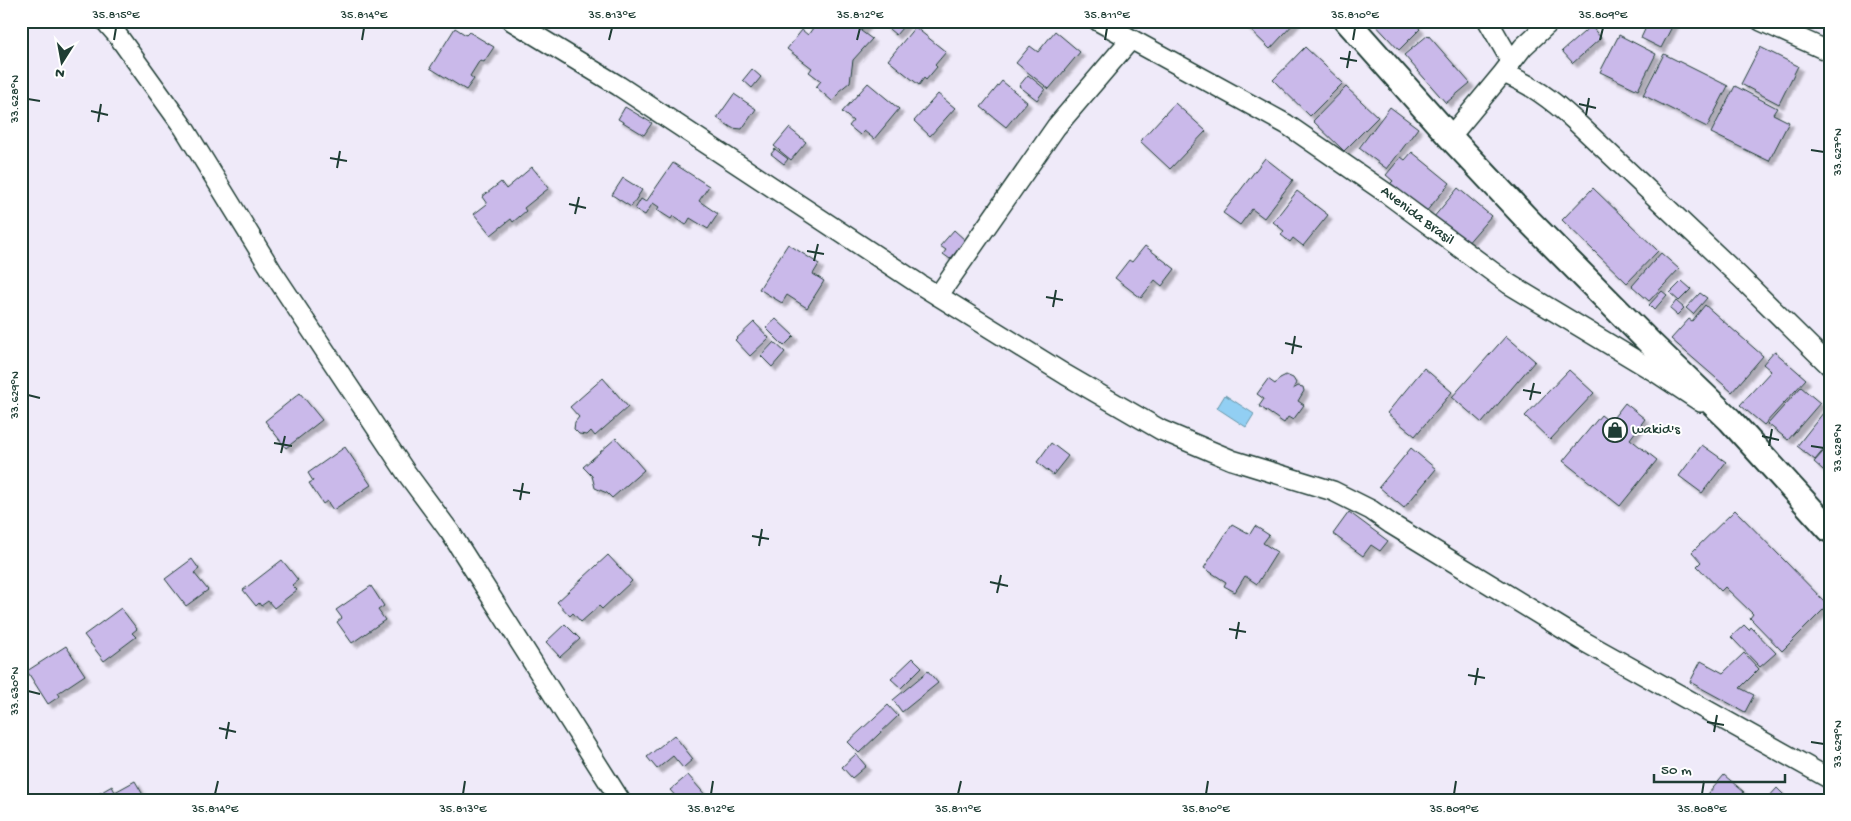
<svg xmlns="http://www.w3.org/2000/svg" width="1851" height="821" viewBox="0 0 1851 821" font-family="'Gochi Hand',sans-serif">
<defs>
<filter id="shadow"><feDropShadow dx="4.5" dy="4.5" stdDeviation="1" flood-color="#0004"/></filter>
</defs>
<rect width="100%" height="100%" fill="#efeaf9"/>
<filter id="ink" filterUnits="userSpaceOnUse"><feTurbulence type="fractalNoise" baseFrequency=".02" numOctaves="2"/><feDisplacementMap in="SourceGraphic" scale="10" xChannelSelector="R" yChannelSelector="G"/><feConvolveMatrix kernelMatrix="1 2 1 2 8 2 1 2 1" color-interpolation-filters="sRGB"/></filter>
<g filter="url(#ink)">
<path fill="#92cff3" stroke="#6495a7" d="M1225 395 1254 414 1246 427 1217 408Z"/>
<path fill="#cab9ea" stroke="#1f3d34" filter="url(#shadow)" d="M818 21H869L861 31 872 39 853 60 850 82 839 91V94L832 101 816 87 821 81 809 72 812 68 787 49 802 30 808 35Z
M885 21H908L896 35 883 24Z
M1241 21H1296L1270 49Z
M1372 21H1412L1420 29 1399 50Z
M1649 21H1675L1661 48 1641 38Z
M1591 26 1601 38 1573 63 1562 51Z
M915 27 946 52 935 65 937 67 926 80 924 78 919 85 888 60Z
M455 28 466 35 469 32 494 47 484 62 480 60 470 76 474 79 466 90 430 68Z
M1055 31 1080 52 1049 89 1016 63 1030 46 1038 52Z
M1428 35 1470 83 1446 103 1404 55Z
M1619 35 1656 54 1638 90 1600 72Z
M1305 47 1343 83 1310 116 1273 80Z
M1760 47 1798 66 1779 104 1741 84Z
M1664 54 1728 86 1707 127 1643 95Z
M752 69 761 77 752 88 743 80Z
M1028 75 1045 89 1037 100 1019 86Z
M1002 81 1027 102 1006 127 981 107Z
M868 83 899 109 874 139 864 131 860 135 849 126 853 121 842 112Z
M1735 86 1777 108 1773 114 1789 122 1769 161 1711 133Z
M1346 87 1378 117 1344 151 1313 121Z
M734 94 756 109 742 129 732 128 717 118Z
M938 94 955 108 930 136 914 121Z
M1175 103 1206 131 1170 169 1140 141Z
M625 107 652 123 644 135 618 119Z
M1390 107 1418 128 1387 169 1359 148Z
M789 128 806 142 791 160 774 146Z
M775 149 788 159 784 164 771 154Z
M1412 152 1450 183 1425 213 1390 184 1393 181 1386 175 1401 157 1405 160Z
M1265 158 1293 180 1264 218 1252 209 1240 225 1223 213Z
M673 163 709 186 699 201 718 214 708 229 690 218 686 225 673 216 671 219 657 210 659 207 653 203 645 215 635 209 641 199 646 202Z
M532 167 549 188 524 208 526 211 513 222 511 219 491 235 474 214 487 204 482 197 501 182 506 189Z
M623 178 642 190 631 207 612 195Z
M1458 188 1491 216 1466 245 1433 218Z
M1593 188 1658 251 1627 283 1562 220Z
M1297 191 1328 215 1303 246 1293 238 1290 242 1281 235 1284 231 1273 222Z
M954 230 966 241 950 259 943 254 946 250 940 246Z
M788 244 819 264 813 274 824 281 807 308 787 295 782 303 759 289Z
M1145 246 1175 269 1162 286 1155 280 1141 298 1115 278 1129 260 1132 262Z
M1661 253 1679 269 1649 301 1632 286Z
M1682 281 1691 289 1679 301 1670 293Z
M1662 291 1667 295 1654 310 1649 305Z
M1700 293 1707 298 1693 314 1686 308Z
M1676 301 1684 308 1677 315 1670 309Z
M1705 305 1763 356 1732 392 1671 339 1689 319 1692 321Z
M776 319 794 336 784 346 766 328Z
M754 322 769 338 750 356 735 340Z
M1506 336 1535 361 1482 423 1452 397Z
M774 342 785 352 772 367 761 356Z
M1774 351 1806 379 1764 425 1740 405 1771 371 1763 364Z
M1424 368 1452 392 1415 436 1387 413Z
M1569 370 1594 393 1550 440 1525 416Z
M1286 375 1293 378 1296 383 1293 389 1298 386 1303 387 1304 391 1298 401 1304 405 1293 420 1288 417 1284 423 1259 406 1264 399 1257 394 1268 379 1275 384 1280 378Z
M603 378 628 407 595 436 591 431 587 435 579 434 574 429 575 422 579 417 570 407Z
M1801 387 1820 403 1788 440 1768 424Z
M300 393 322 420 286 448 265 421Z
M1625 403 1645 419 1630 439 1657 460 1620 506 1563 461 1601 415 1610 422Z
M1827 408 1830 410V442L1815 460 1797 446Z
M616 438 644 470 612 498 607 493 595 488 592 476 583 467Z
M1051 443 1068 456 1053 475 1037 462Z
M1830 444V476L1814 462Z
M1702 445 1726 462 1702 493 1679 476Z
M345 447 371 485 333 510 327 501 323 504 309 483 313 481 308 473Z
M1411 448 1436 469 1404 508 1379 487Z
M1735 510 1828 605 1782 651 1750 618 1753 614 1725 587 1721 591 1697 566 1701 562 1692 552Z
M1349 512 1388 541 1380 551 1371 545 1363 556 1333 534Z
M1232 524 1250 534 1255 526 1269 535 1263 543 1277 552 1257 584 1245 576 1235 592 1224 586 1226 582 1204 568Z
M608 555 632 581 602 609 599 606 581 622 573 613 570 616 557 602Z
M192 559 199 569 194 573 208 590 186 606 165 579Z
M282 560 298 580 292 585 297 590 274 608 268 601 261 606 259 603 256 606 243 590Z
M371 586 384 606 378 610 385 620 352 643 337 622 342 618 336 610Z
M121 608 137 629 132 633 136 637 104 661 84 635Z
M565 624 580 639 560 657 546 642Z
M1744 625 1749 630 1751 627 1776 653 1760 667 1731 637Z
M66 646 85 675 58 693 60 696 48 704 27 671Z
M1744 653 1759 669 1740 688 1754 695 1745 712 1690 682 1701 661 1723 673Z
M913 658 922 667 901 688 891 679Z
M928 671 938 683 902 712 893 700Z
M888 705 898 716 859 753 848 742Z
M674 735 693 759 683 768 673 756 657 769 647 757Z
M856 754 866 766 852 778 842 767Z
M688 775 707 797 704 800H679L670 790Z
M1724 775 1744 792 1737 800H1703Z
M135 781 146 800H94L93 797 112 786 115 792Z
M1777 788 1787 798 1786 800H1766Z"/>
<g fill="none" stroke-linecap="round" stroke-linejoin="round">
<defs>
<path id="minor" d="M105 21 118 36 184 128 272 271 405 471 450 532 620 800
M512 21 619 86 919 284 1066 375 1161 430 1232 460 1333 491 1371 510 1391 524 1583 641 1830 779
M1098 21 1286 124 1389 195 1509 284 1657 373 1701 402
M1488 21 1511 61
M1761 21 1830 52
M1503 73 1523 47 1551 21
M1450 137 1503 73C1531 84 1552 100 1574 120L1740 277 1830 366
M938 296 1056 127 1131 39"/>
<path id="major" d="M1347 21 1450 137 1527 219 1652 345 1730 420 1830 530"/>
</defs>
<use href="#minor" stroke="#1f3d34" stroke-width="22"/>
<use href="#major" stroke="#1f3d34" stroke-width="28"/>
<use href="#minor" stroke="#fff" stroke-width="19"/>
<use href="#major" stroke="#fff" stroke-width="24"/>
</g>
</g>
<path fill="none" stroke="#1f3d34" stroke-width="2" d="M114 40 116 28M362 40 364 28M609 40 612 28M857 40 860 28M1105 40 1107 28M1353 40 1355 28M1600 40 1603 28M1340 58 1357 61M1347 68 1350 51M28 99 40 101M1579 104 1596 108M91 111 108 115M1586 115 1589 98M98 122 101 104M1811 150 1824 152M330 158 347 161M337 168 340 151M569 204 586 208M575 214 579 197M807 251 824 254M814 261 818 244M1046 297 1063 300M1053 307 1056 290M1285 343 1302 347M1292 354 1295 336M1523 390 1541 393M28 395 40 398M1530 400 1534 383M1762 436 1779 440M274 443 292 446M1769 446 1772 429M1811 446 1824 448M281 453 285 436M513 490 530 493M520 500 523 483M752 536 769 539M759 546 762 529M990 582 1008 586M997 593 1001 575M1229 629 1246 632M1236 639 1239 622M1468 675 1485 678M1475 685 1478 668M28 691 40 694M1707 722 1724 725M219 728 236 732M1714 732 1717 715M226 739 229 722M1811 742 1824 744M215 794 218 781M463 794 465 781M711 794 713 781M958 794 961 781M1206 794 1208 781M1454 794 1456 781M1702 794 1704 781"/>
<defs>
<symbol id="shop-ring" viewBox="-11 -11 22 22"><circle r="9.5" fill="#fff" stroke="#1f3d34" stroke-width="1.5"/><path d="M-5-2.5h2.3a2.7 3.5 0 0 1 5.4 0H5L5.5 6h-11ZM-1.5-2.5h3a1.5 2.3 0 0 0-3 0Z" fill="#1f3d34"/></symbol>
</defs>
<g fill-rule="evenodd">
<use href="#shop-ring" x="1601" y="416" width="28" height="28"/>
</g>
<g text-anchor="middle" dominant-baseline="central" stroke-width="4" stroke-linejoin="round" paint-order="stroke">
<g font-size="15" fill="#1f3d34" stroke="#fff">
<text transform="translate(1417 216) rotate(37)">Avenida Brasil</text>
</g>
<g font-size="15" fill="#1f3d34" stroke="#fff" text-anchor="start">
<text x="1632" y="430">wakid's</text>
</g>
</g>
<rect width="1851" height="821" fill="none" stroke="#fff" stroke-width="55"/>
<g transform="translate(62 62) rotate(191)" stroke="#ffffff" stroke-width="4" paint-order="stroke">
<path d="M0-4L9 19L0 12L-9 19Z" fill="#1f3d34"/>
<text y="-8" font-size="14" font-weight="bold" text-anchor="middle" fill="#1f3d34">N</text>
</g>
<path d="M1654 774v8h131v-8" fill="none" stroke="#1f3d34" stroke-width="2.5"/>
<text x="1661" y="774" font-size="15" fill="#1f3d34" stroke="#ffffff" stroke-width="4" paint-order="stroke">50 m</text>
<rect x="28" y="28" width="1796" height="766" fill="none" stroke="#1f3d34" stroke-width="2"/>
<g font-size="12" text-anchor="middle" fill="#1f3d34">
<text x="116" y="18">35.815°E</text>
<text x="364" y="18">35.814°E</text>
<text x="612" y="18">35.813°E</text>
<text x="860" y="18">35.812°E</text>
<text x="1107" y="18">35.811°E</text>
<text x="1355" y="18">35.810°E</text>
<text x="1603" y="18">35.809°E</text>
<text transform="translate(14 99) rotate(-90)" y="4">33.628°N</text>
<text transform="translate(1837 152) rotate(-90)" y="4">33.627°N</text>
<text transform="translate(14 395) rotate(-90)" y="4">33.629°N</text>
<text transform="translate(1837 448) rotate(-90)" y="4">33.628°N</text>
<text transform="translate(14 691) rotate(-90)" y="4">33.630°N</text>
<text transform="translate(1837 744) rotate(-90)" y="4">33.629°N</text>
<text x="215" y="812">35.814°E</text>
<text x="463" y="812">35.813°E</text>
<text x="711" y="812">35.812°E</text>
<text x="958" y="812">35.811°E</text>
<text x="1206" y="812">35.810°E</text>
<text x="1454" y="812">35.809°E</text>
<text x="1702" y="812">35.808°E</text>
</g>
</svg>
